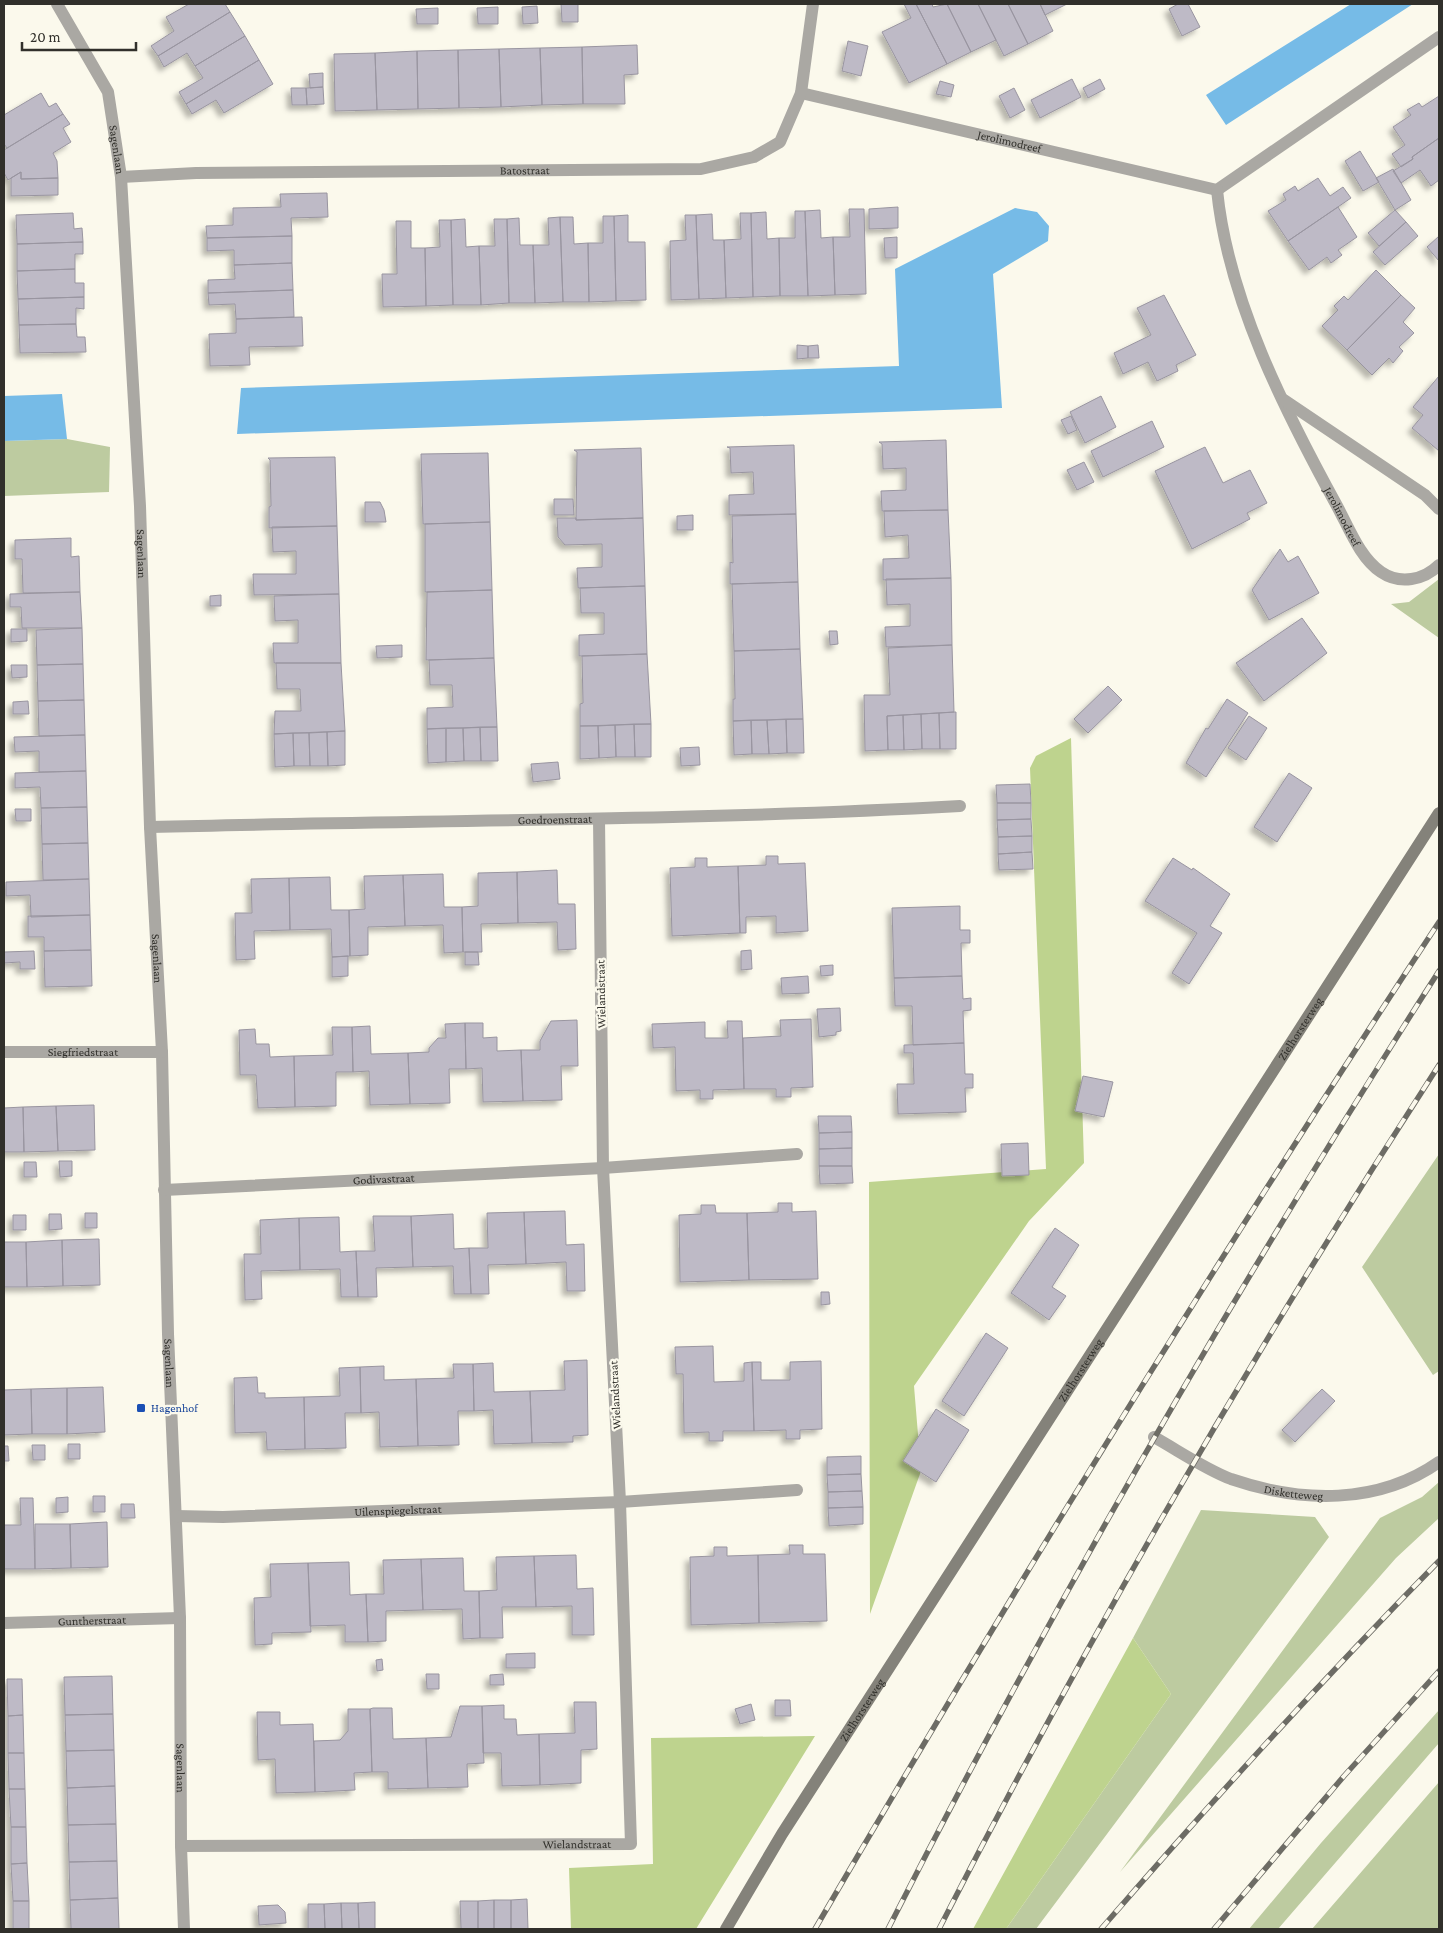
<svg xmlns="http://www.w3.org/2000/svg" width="1443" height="1933" viewBox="0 0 1443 1933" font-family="'Crimson Pro',serif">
<defs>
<filter id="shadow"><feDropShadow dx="-4.5" dy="4.5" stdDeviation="2.5" flood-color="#0004"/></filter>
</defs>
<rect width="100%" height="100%" fill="#fbf9ec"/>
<path fill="#bdcba0" d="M67 439 110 447 109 492 4 496V441Z
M1439 579V638L1391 604 1409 602Z
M1439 1154V1371L1433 1375 1362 1267Z
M1439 1482V1518L1396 1558 1120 1872 1380 1518 1422 1497Z
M1201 1510 1315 1517 1329 1537 1036 1929H1006L1171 1694 1133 1638Z
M1439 1710V1743L1278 1929H1249L1321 1843Z
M1439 1782V1929H1312Z"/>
<path fill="#bed38e" d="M1071 738 1084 1163 1029 1221 914 1386 921 1471 870 1614 869 1182 1046 1169 1030 768 1036 756Z
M1133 1638 1171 1694 1006 1929H973Z
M815 1736 696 1929H571L569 1868 653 1864 651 1738Z"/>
<path fill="#76bbe7" d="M1351 4H1413L1226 125 1206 95Z
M1015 208 1037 212 1049 226 1048 241 993 274 1002 408 237 434 241 388 899 366 895 269Z
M62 394 67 439 4 441V396Z"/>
<path fill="#bebac6" stroke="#9995a0" filter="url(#shadow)" d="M189 4H225L230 12 158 56 151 46 174 31 166 17Z
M561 4H578V22H562Z
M904 4H916L947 64 909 83 882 32 911 18Z
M916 4H932L933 7 947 4 971 52 947 64Z
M947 4H978L996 40 971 52Z
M978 4H1008L1028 44 1004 56Z
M1008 4H1040L1053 31 1028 44Z
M1040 4H1067L1045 15Z
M1178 4H1188L1200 27 1182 36 1169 9Z
M537 6 538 23 523 24 522 7Z
M498 7V24H478L477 8Z
M438 8V24H417L416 9Z
M230 12 245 36 195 66 187 53 164 67 158 56Z
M245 36 259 60 186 104 179 92 203 78 195 66Z
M848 41 868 46 861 76 842 71Z
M637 45 638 74 624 75 625 104H583L582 47Z
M582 47 583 104 542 105 540 48Z
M540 48 542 105 501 107 499 49Z
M499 49 501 107 459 108 458 50Z
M458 50 459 108 418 109 417 51Z
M417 51 418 109 377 110 375 53Z
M375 53 377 110 335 111 334 54Z
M259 60 273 84 224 113 216 100 192 114 186 104Z
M323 73V87L310 88 309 74Z
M1072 79 1081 97 1040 118 1031 100Z
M1100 79 1105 89 1088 98 1083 88Z
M940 81 954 85 951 97 936 94Z
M323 87 324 104 307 105 306 88Z
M291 88H306L307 105H292Z
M1014 88 1025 110 1010 118 999 96Z
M41 93 49 107 56 103 63 114 7 148 4 144V115Z
M1439 96V138L1412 157 1413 159 1401 167 1392 154 1405 145 1393 127 1411 115 1407 110 1419 103 1422 107Z
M63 114 70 124 63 128 71 142 53 153 57 161 58 178 21 179V172L8 180 4 173V150Z
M1439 138V180L1431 186 1420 170 1401 183 1393 171 1413 159 1412 157Z
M1360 151 1379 182 1363 191 1345 161Z
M1393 169 1411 200 1395 210 1376 178Z
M21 172V179L58 178V195L11 196V178Z
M1318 178 1330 196 1343 187 1351 198 1288 241 1268 211 1286 200 1283 194 1295 186 1298 191Z
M327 193 328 217 291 218 292 236 207 238 206 226 233 225V208L281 207 280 194Z
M898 207V228L869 229V209Z
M1338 207 1357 237 1338 250 1342 255 1331 263 1327 257 1309 270 1288 241Z
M849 209H864L866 294 835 295 833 237H850Z
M820 210 821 238 833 237 835 295 808 296 805 211Z
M1395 210 1406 222 1379 246 1368 233Z
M795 211H805L808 296H780L779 238H795Z
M766 212 767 239 779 238 780 296 753 297 751 213Z
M73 213 74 229 82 228 83 242 17 244 16 215Z
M740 213H751L753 297 726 298 724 240 741 239Z
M712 214 713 240H724L726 298 699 299 696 215Z
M628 215V242H645L646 300 616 301 614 216Z
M685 215H696L699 299 671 300 670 241 686 240Z
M603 216H614L616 301 589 302 588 243H603Z
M560 217H573L574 244 588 243 589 302H563Z
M560 217 563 302 535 303 533 245H549L548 218Z
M519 218 520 245H533L535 303H509L507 219Z
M465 219 466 247 479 246 481 305H453L451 220Z
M494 219H507L509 303 481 305 479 246H495Z
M439 220H451L453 305 426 306 425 248 440 247Z
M396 221H411V248H425L426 306 383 307 382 274H397Z
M1406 222 1418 236 1385 265 1373 252Z
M292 236V263L234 265V250L207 251V238Z
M1439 236V261L1427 247Z
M897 237V258H885L884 238Z
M83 242V254H75V269L17 271V244Z
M292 263 293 290 208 293V280L235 279 234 265Z
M75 269V283H84V297L18 299 17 271Z
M1376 270 1401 295 1347 350 1322 326 1338 310 1334 306 1344 296 1348 300Z
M293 290 294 317 236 319 235 304 209 305 208 293Z
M1164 295 1196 355 1176 365 1178 371 1157 381 1148 362 1123 374 1114 353 1151 335 1137 308Z
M1401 295 1415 308 1403 322 1414 333 1399 347 1403 351 1393 363 1389 358 1372 375 1347 350Z
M84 297V309L76 308V324L19 325 18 299Z
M302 317 303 346 249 347 250 365 210 366 209 334 236 333V319Z
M76 324 77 337H85L86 352 20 353 19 325Z
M797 345 808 346V358L797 359Z
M818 345 819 358H808V346Z
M1439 376V451L1412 428 1423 415 1413 407Z
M1101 396 1116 427 1085 443 1070 412Z
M1071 416 1077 430 1068 434 1061 420Z
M1152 421 1164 447 1103 477 1091 451Z
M946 440 948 510 882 511 881 491 906 490V468L883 469 882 444 879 442Z
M794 445 796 514 729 515V495L754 494 753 472 731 473 730 448 727 447Z
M1205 447 1223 483 1250 470 1267 503 1247 513 1250 519 1192 549 1155 471Z
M641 448 643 518 576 520 577 452 574 450Z
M488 453 490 522 423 524 421 454Z
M335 457 337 526 269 528V507L271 506 270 460 268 458Z
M1084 462 1094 482 1077 490 1067 470Z
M554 499H573L574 515H554Z
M365 502H380L384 510 386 522H365Z
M948 510 951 578 883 580V559L909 558 908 535 885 537 884 511Z
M796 514 798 582 730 584V562L733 563 732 516Z
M693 515V530H677V516Z
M557 518H576V520L643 518 645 586 578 588 577 568 602 567V544L565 545 558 537Z
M490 522 492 590 425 592V524Z
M337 526 339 594 254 595 253 574H296V551L273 552 272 527Z
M71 538V557L79 556 80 592 23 593 22 559H15V540Z
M1280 549 1288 562 1298 556 1319 593 1269 620 1252 590Z
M951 578 952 645 886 647 885 627 910 626V604L887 605 886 579Z
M798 582 800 649 734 651 732 584Z
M645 586 647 654 579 656V635L604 634V613H581L580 588Z
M492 590 494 658 426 660 427 592Z
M80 592 82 628H22L21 607H10V594Z
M339 594 341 663H274L273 643H298V620L275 621 274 596Z
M221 595V606H210V596Z
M1302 618 1327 653 1264 701 1236 663Z
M82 628 83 664 37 665 36 630Z
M11 629H27V641L11 642Z
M829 631H837L838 644 830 645Z
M402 645V657L377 658 376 646Z
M952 645 954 712 887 716 888 750 865 751 864 695H890L888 648Z
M800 649 803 719 733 721V699H735L734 651Z
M647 654 651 724 580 726V704L583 703 582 656Z
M494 658 497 727 427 729V708L453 707 452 685H430L429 660Z
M276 663H341L345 731 274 734 275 711H301L300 689H277Z
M83 664 84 700 38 701 37 665Z
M11 665H27V677L12 678Z
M1108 686 1122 700 1088 733 1074 719Z
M1227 699 1248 713 1206 777 1186 763 1206 728 1208 729Z
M84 700 85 735 39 736 38 701Z
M28 701 29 714H13V702Z
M956 712V749H940L939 713Z
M939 713 940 749H922L921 714Z
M921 714 922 749 904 750 903 715Z
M903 715 904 750H888L887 716Z
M1249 716 1267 728 1246 760 1228 748Z
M786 719 787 753 769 754 767 720Z
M786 719H803L804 753H787Z
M751 720 752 754 734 755 733 721Z
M751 720H767L769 754H752Z
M634 724H651V757H635Z
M634 724 635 757H616L615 725Z
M615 725 616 757 599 758 598 726Z
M580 726H598L599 758 580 759Z
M480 727H497L498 761H481Z
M480 727 481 761H464L463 728Z
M446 728H463L464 761 446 762Z
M446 728V762L428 763 427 729Z
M345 731V765L328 766 327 732Z
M327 732 328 766H310L309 733Z
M293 733H309L310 766H294Z
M293 733 294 766 275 767 274 734Z
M85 735 86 771 39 772V751L15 752 14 737Z
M699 747 700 765 681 766 680 748Z
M558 762 560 779 533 782 531 764Z
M86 771 87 807 41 808 40 787 15 788V773Z
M1289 773 1312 788 1277 842 1254 827Z
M1030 784 1031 803H997L996 785Z
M997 803H1031V819L997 820Z
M87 807 88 843 42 844 41 808Z
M15 809H31V821H16Z
M1031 819 1032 836 998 837 997 820Z
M1032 836V852L998 854V837Z
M88 843 89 879 43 880 42 844Z
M1032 852 1033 869 999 870 998 854Z
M766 856H778V864L805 863 808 931 776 933V916L746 917V933H740L738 866 766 865Z
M695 858H707V867L738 866 740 933 672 936 670 868 695 867Z
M1173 858 1192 870 1193 868 1230 894 1210 926 1222 933 1189 984 1172 973 1197 933 1145 901Z
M557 870 558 904H575L576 949 558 950 557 922 518 923 517 872Z
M517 872 518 923 481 924 482 952H463L462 907 478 906V873Z
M443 874 444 907H462L463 952 444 953 443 925 405 926 403 875Z
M403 875 405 926 368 927V955L350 956 349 910 365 909 364 876Z
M330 877 331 910H349L350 956 332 957 331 929 290 930 289 878Z
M289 878 290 930 254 931 255 959 236 960 235 913H252L251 879Z
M89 879 90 915 31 917 30 895 6 896V882Z
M960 906V930H970V943H961L962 976 894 978 892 908Z
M90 915 91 950 44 951V937H28V916Z
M91 950 92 986 45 987 44 951Z
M751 950 752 969 741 970V951Z
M34 951 35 969H20V962L4 963V952Z
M465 952H478L479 965H465Z
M348 956V976L332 977V957Z
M833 965V975L821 976 820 966Z
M808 976 809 993 782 994 781 978Z
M962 976 963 999 971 998V1010L963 1011 964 1043 913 1045 912 1006H895L894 978Z
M840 1008 841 1031 836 1032V1035L819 1037 817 1009Z
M811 1019 813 1087 791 1088V1097H776V1089H744L743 1038 781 1036 780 1020Z
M577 1020 578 1066H561L562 1100 523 1101 521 1050H540V1041L551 1021Z
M727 1021H742L744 1089 713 1090V1099H700V1090L676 1091 675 1047 653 1048 652 1024 705 1022V1038H728Z
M465 1023H483V1038L497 1037V1051L521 1050 523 1101 483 1102 482 1068 466 1069Z
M465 1023 466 1069H449L450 1103 410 1104 408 1053 429 1052V1048L438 1038H446L445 1024Z
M370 1026 371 1054 408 1053 410 1104 370 1105 369 1071 353 1072 352 1027Z
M332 1027H352L353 1072H336V1106L295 1107 294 1056 333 1055Z
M255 1029 256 1044H269L270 1057 294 1056 295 1107 258 1108 256 1075H240L239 1030Z
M964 1043 965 1074H973V1088H965L966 1112 898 1114 897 1084H914L913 1053H904V1045Z
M1083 1076 1113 1082 1104 1117 1075 1111Z
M94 1105 95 1150 58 1151 56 1106Z
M56 1106 58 1151 24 1152 23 1107Z
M23 1107 24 1152H4V1108Z
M818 1116H851L852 1132 819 1133Z
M852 1132V1148L819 1149V1133Z
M1028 1143 1029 1175 1002 1176 1001 1144Z
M852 1148V1166H819V1149Z
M59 1161H72V1176L60 1177Z
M24 1162H36L37 1177H24Z
M819 1166H852L853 1183 820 1184Z
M778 1203H792V1212L816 1211 818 1279 749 1280 747 1213 778 1212Z
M701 1205H715L716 1213H747L749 1280 680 1282 679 1215 701 1214Z
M565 1211 566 1245 584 1244 585 1291H567L566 1262 526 1264 524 1212Z
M524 1212 526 1264 488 1265 489 1294H471L469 1248H488L487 1213Z
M85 1213H97V1228H85Z
M49 1214H61L62 1229 49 1230Z
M453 1214 454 1249 469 1248 471 1294H454L453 1266 413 1267 411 1216Z
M13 1215H26V1230H13Z
M373 1216H411L413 1267 376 1268 377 1297H358L356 1251H375Z
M339 1217 340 1252 356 1251 358 1297H341L340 1269 300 1270 299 1218Z
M299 1218 300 1270 261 1271 262 1299 245 1300 244 1254H261L260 1220Z
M1055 1228 1079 1245 1052 1287 1066 1296 1049 1320 1011 1293Z
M99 1239 100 1285 63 1286 62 1240Z
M62 1240 63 1286 27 1287 26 1242Z
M4 1242H26L27 1287H4Z
M821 1292H829L830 1304 821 1305Z
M986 1333 1008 1348 964 1416 942 1401Z
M713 1346 714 1382 744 1381V1363L752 1362 754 1431H723V1441H709V1432L684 1433 683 1374H676L675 1347Z
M587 1360 588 1435 573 1436V1442L532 1443 530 1391 565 1390 564 1361Z
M821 1361 822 1429 800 1430V1439H786V1430L754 1431 752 1362H761V1380H790V1362Z
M493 1363 494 1392 530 1391 532 1443 494 1444 493 1410 474 1411 473 1364Z
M453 1364H473L474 1411H458L459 1445 418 1446 416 1379 454 1378Z
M384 1366V1380L416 1379 418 1446 380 1447 379 1412 361 1413 360 1367Z
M360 1367 361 1413H345L346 1448 305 1449 304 1397 340 1396 339 1368Z
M257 1377 258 1393H265V1398L304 1397 305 1449 267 1450 266 1432 235 1433 234 1378Z
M103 1387 105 1432 67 1434V1388Z
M67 1388V1434H32L31 1389Z
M31 1389 32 1434 4 1435V1390Z
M1322 1389 1335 1401 1295 1442 1282 1430Z
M936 1409 969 1430 936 1482 903 1461Z
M68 1444H80V1459H68Z
M32 1445H45V1460H33Z
M4 1446H8L9 1461H4Z
M861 1456V1474L827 1475V1457Z
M861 1474 862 1491 828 1492 827 1475Z
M862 1491 863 1507 828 1508V1492Z
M93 1496H105V1512H93Z
M68 1497V1512L56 1513V1498Z
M20 1498H33L35 1569H4V1525H21Z
M121 1504H134L135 1518H121Z
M863 1507V1524L829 1526 828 1508Z
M107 1522 108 1567 71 1568 70 1524Z
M35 1524H70L71 1568 35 1569Z
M789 1545H803V1554H825L827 1621 759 1623 758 1555 790 1554Z
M714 1547H727V1556L758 1555 759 1623 691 1625 690 1557 714 1556Z
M576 1555 577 1589 593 1588 594 1635H572V1606L536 1607 534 1556Z
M534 1556 536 1607H502L503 1638H480L479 1591 497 1590 496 1557Z
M463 1558 464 1591H479L480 1638 463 1639 462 1609 423 1610 421 1559Z
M421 1559 423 1610 386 1611V1641L368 1642 366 1594H384L383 1560Z
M349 1562 350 1595 366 1594 368 1642H345V1625L310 1626 308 1563Z
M308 1563 311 1632 272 1633V1644L255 1645 254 1598 271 1597 270 1564Z
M535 1653V1668H506V1654Z
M382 1659 383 1670 377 1671 376 1660Z
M426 1674H439V1689H427Z
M503 1674 504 1685H490V1675Z
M112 1676 113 1714 65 1715 64 1677Z
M7 1679H22L23 1715 8 1716Z
M775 1700H790L791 1716H775Z
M574 1702H596L597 1749 581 1750V1783L540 1785 539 1734 575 1733Z
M751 1704 755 1720 740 1724 735 1709Z
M504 1705V1719H516L517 1735 539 1734 540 1785 502 1786 501 1753H483L482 1706Z
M460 1706H482L484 1763 467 1764 468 1787 428 1788 426 1738 451 1737Z
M373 1708H392L393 1739 426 1738 428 1788 388 1789V1772H372L370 1709Z
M348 1709H370L372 1772 354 1773 355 1790 315 1792 314 1741 340 1740 348 1731Z
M257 1712H280V1725L313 1724 315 1792 276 1793 275 1759 258 1760Z
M113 1714 114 1750 66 1751 65 1715Z
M23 1715 24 1753H8V1716Z
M114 1750 115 1786 67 1788 66 1751Z
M8 1753H24L25 1789H9Z
M115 1786 116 1824 68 1825 67 1788Z
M9 1789H25L26 1827H11Z
M116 1824 117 1861 69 1862 68 1825Z
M11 1827H26L27 1863 11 1864Z
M117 1861 118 1898 70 1900 69 1862Z
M27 1863 29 1901H13L11 1864Z
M118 1898 119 1929H71L70 1900Z
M527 1899 528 1929H511V1900Z
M494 1900H511V1929H494Z
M494 1900V1929H478V1901Z
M13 1901H29V1929H13Z
M460 1901H478V1929H461Z
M375 1902V1929H359L358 1903Z
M341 1903 342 1929H325L324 1904Z
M341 1903H358L359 1929H342Z
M308 1904H324L325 1929H308Z
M278 1905 285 1912 286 1923 259 1925 258 1906Z"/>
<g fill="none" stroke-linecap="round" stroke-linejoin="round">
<path stroke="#aaa8a3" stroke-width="12" id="s1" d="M1154 1437C1179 1451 1205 1469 1231 1479 1301 1503 1378 1505 1439 1462"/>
<g stroke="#aaa8a3" stroke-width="12">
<path id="s2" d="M57 4 108 92 121 177 140 506 150 827 162 1052 168 1334 180 1618 181 1846 184 1929"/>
<path id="s3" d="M801 93 1217 190 1439 37"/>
<path id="s4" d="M121 177 196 173 701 169 754 157 780 142 801 93 813 4"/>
<path id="s5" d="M1217 190C1228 300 1285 411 1337 506 1349 528 1360 558 1381 572 1400 585 1424 580 1439 565"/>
<path d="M1284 400 1425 495 1439 509"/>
<path id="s6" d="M150 827C420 820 690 821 960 806"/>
<path id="s7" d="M4 1052H162"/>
<path id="s8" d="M164 1190 603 1168 797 1154"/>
<path id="s9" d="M176 1516 223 1517 620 1502 797 1490"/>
<path id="s10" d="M4 1623 180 1618"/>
<path id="s11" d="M181 1846 631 1844 620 1502 603 1168 599 819"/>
</g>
<path stroke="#84827a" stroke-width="12" id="s12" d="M726 1929 782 1834 1439 813"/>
<defs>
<path id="rail" d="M815 1929C1013 1588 1222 1252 1439 922
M888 1929C1055 1600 1240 1281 1439 971
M939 1929C1090 1633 1258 1344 1439 1065
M1101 1929C1210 1803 1322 1680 1439 1561
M1214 1929 1344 1776 1439 1671"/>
</defs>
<use href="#rail" stroke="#6d6c65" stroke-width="5.5"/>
<use href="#rail" stroke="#fbf9ec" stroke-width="4" stroke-dasharray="11" stroke-linecap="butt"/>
</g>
<rect fill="#1a4fb4" stroke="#fbf9ec" stroke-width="2" x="136" y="1403" width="10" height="10" rx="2.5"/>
<g text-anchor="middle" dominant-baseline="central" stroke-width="4.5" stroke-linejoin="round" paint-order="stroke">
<g font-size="12" fill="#31302b" stroke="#fbf9ec">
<text stroke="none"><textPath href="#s3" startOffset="214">Jerolimodreef</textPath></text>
<text stroke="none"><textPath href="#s2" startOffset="160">Sagenlaan</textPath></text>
<text stroke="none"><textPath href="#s4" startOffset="404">Batostraat</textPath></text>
<text stroke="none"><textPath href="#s5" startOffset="352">Jerolimodreef</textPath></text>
<text stroke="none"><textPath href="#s2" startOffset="565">Sagenlaan</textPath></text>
<text stroke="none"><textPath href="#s6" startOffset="405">Goedroenstraat</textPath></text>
<text stroke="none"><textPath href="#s2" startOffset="970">Sagenlaan</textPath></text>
<text transform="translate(601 994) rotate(-91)">Wielandstraat</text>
<text stroke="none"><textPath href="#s12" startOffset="1068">Zielhorsterweg</textPath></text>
<text stroke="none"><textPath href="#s7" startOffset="79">Siegfriedstraat</textPath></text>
<text stroke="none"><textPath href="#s8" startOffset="220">Godivastraat</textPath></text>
<text stroke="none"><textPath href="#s2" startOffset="1375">Sagenlaan</textPath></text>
<text stroke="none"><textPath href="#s12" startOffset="662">Zielhorsterweg</textPath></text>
<text transform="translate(615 1395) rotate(-93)">Wielandstraat</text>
<text stroke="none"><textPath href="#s1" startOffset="152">Disketteweg</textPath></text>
<text stroke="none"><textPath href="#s9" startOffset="222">Uilenspiegelstraat</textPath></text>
<text stroke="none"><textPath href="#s10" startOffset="88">Guntherstraat</textPath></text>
<text stroke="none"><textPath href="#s12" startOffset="258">Zielhorsterweg</textPath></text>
<text stroke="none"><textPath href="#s2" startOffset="1780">Sagenlaan</textPath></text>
<text stroke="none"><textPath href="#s11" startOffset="396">Wielandstraat</textPath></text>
</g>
<g font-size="12" fill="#164399" stroke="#fbf9ec" text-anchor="start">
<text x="151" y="1408">Hagenhof</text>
</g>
</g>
<rect width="1443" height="1933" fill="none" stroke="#31302b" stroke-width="10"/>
<path d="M22 42v8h114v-8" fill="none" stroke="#31302b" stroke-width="2.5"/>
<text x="30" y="42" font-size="15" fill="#31302b" stroke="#fbf9ec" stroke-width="4" paint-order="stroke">20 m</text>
</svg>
